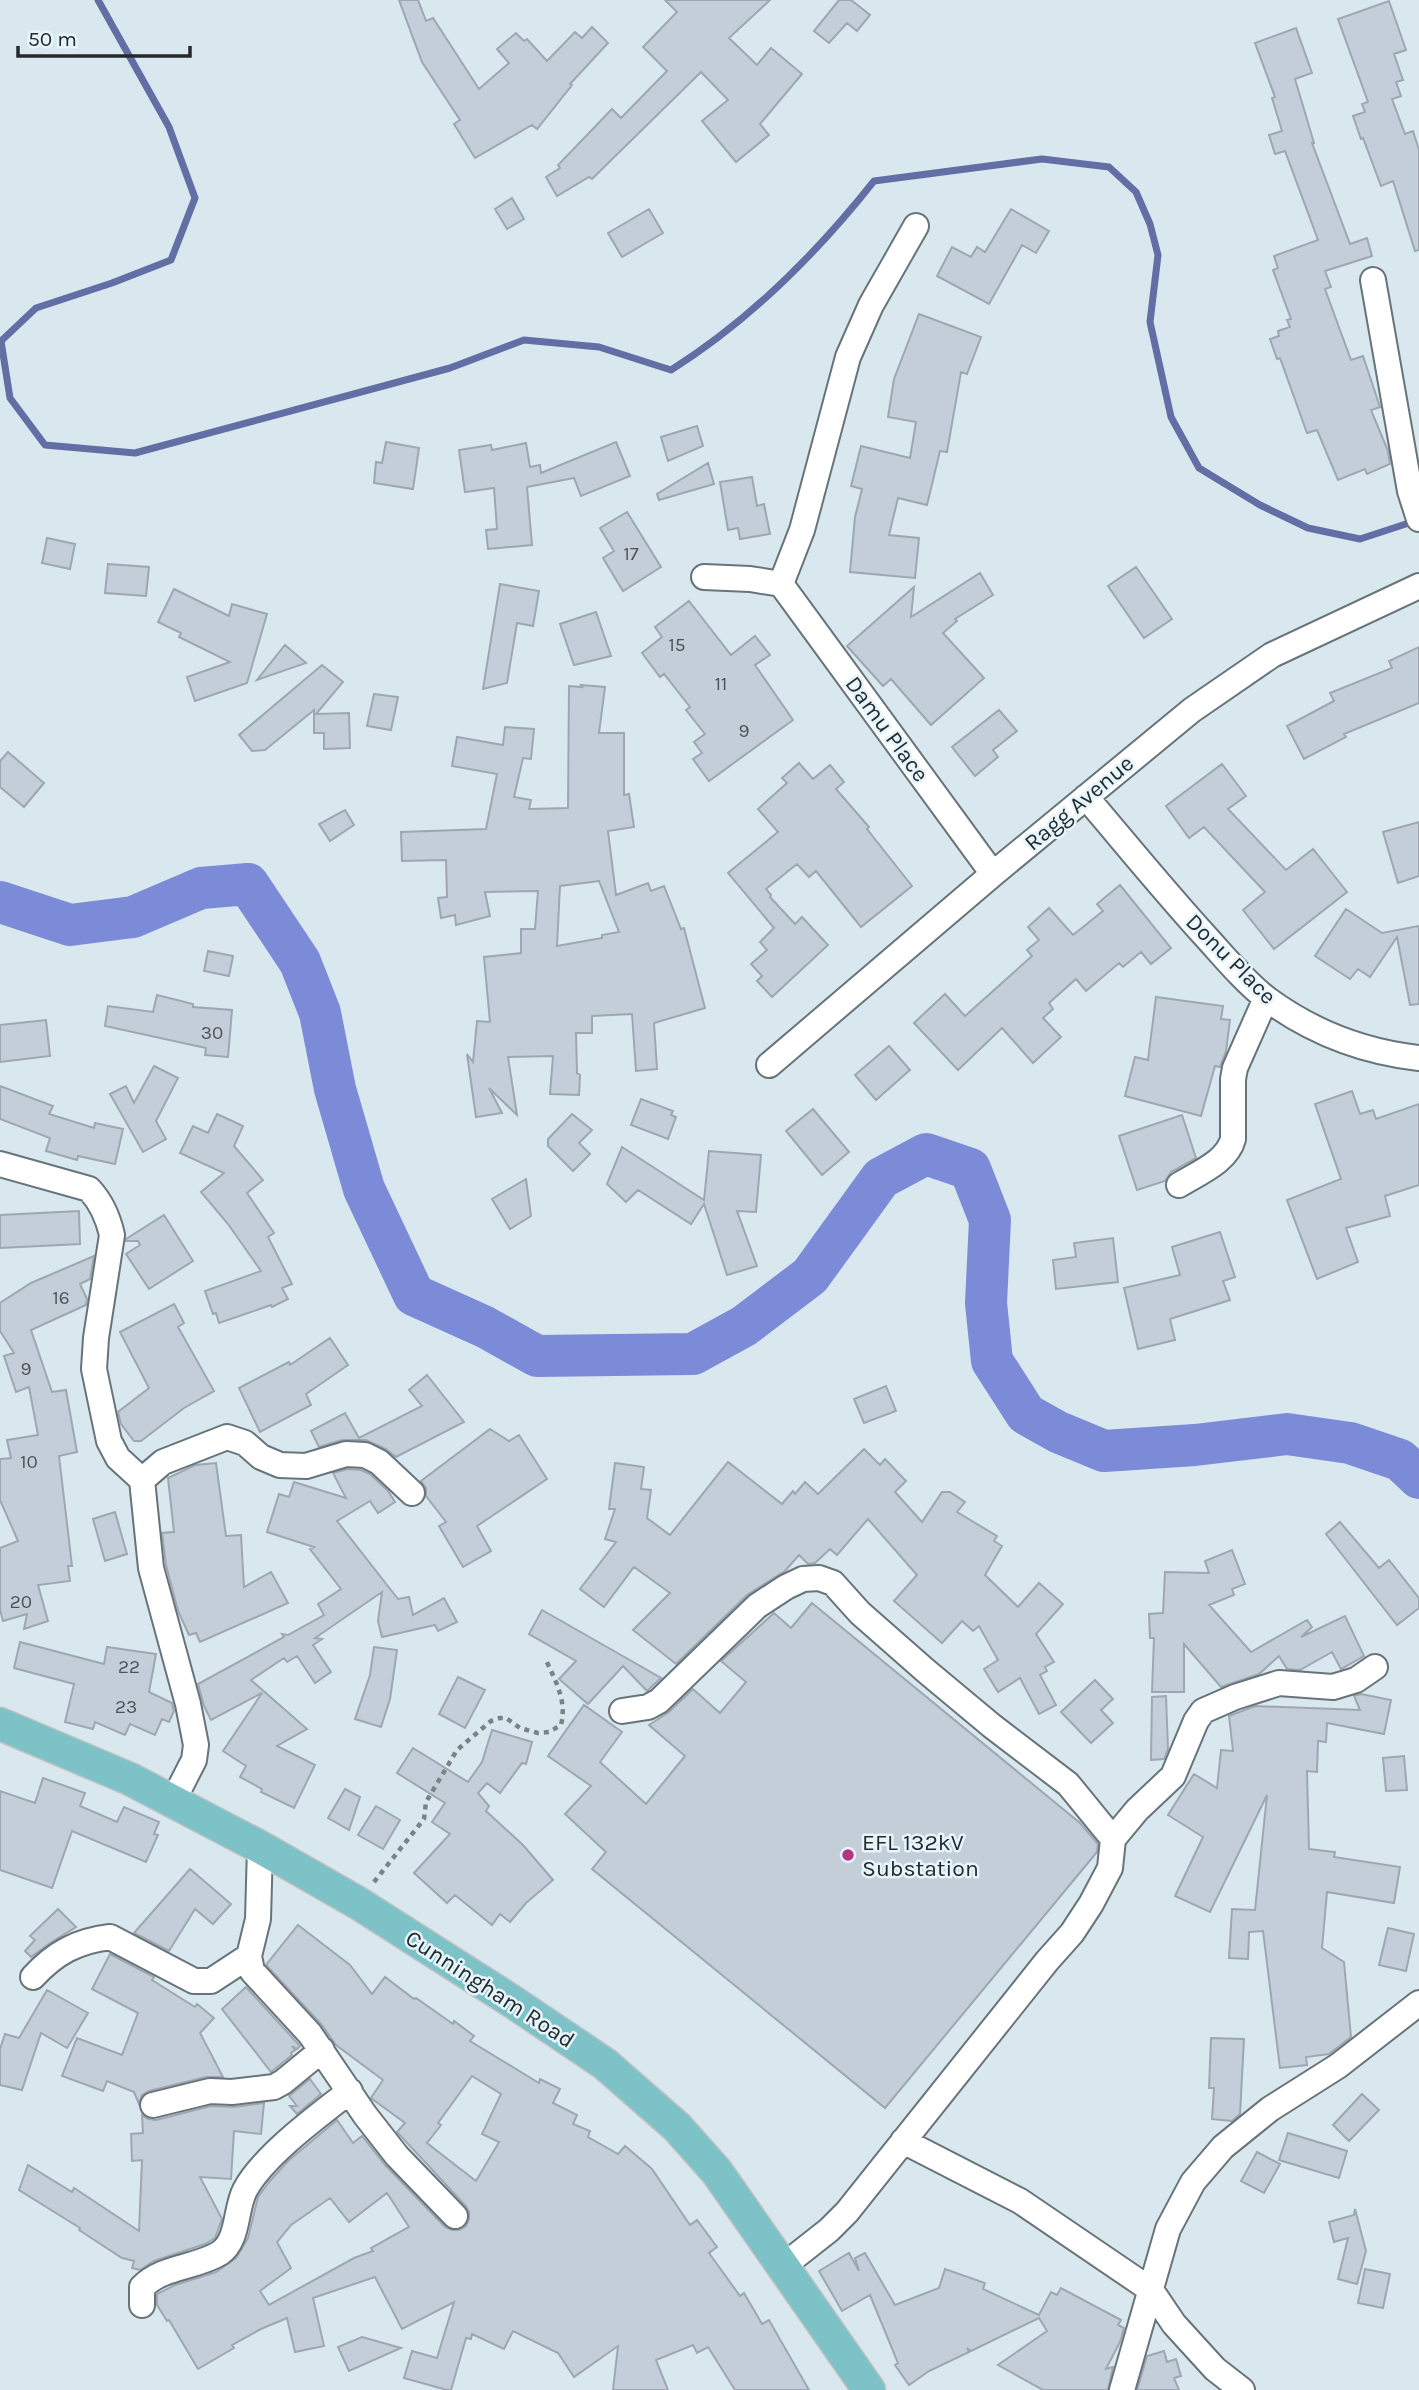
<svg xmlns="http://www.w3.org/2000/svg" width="1419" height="2390" viewBox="0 0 1419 2390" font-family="Karla,sans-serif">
<rect width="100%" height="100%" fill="#d9e8ee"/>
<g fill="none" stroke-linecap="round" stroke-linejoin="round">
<path stroke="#626ea4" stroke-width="7" d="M98 0 169 127 195 198 171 260 112 283 36 308 1 341 10 398 45 445 135 453 450 368 524 340 599 347 671 370C749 321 817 253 874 181L1042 159 1109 167 1136 192 1150 224 1158 255 1150 322 1171 417 1199 468 1260 505 1308 528 1360 539 1415 521"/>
<path stroke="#7c8bd7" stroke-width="42" d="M0 902 70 925 133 917 201 888 248 884 300 962 320 1013 335 1089 364 1189 414 1295 485 1327 537 1356 693 1354 744 1326 810 1276 881 1178 926 1154 970 1169 990 1220 986 1303 992 1361 1026 1414 1058 1432 1104 1451 1195 1445 1287 1434 1350 1443 1400 1460 1419 1478"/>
</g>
<path fill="#c4ced9" stroke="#9ea7b1" stroke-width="2" fill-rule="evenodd" d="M399 0H418L426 21 433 18 479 89 509 63 497 49 516 33 524 41 527 39 547 61 575 32 582 38 592 27 608 43 570 84 572 85 537 129 532 125 475 158 454 124 460 120 422 62Z
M665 0H770L729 38 757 65 771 48 802 74 760 124 769 135 736 162 702 121 728 100 701 72 592 179 589 177 557 196 546 177 560 168 558 165 612 109 621 118 667 71 643 47 677 12Z
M839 0H851L870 15 857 31 847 23 829 43 814 31Z
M1389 1 1406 50 1394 54 1403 80 1396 82 1401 96 1392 99 1405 134 1413 131 1419 150V250L1415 251 1393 181 1381 186 1363 138 1361 139 1353 116 1365 112 1362 104 1368 102 1338 19Z
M1296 28 1312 73 1295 79 1314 143H1312L1350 244 1367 238 1372 256 1325 271 1331 287 1325 289 1351 360 1363 356 1380 407 1371 410 1388 451 1390 464 1367 474 1365 469 1338 480 1317 430 1307 433 1280 358 1277 359 1270 339 1279 336 1278 331 1290 327 1287 320 1291 319 1273 270 1278 268 1274 256 1318 240 1285 151 1275 154 1269 135 1282 131 1272 98 1275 97 1255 43Z
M512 198 524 219 507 229 495 209Z
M649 209 663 233 622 257 608 233Z
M1011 209 1049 231 1036 253 1022 245 989 304 937 276 952 247 971 257 977 247 985 252Z
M919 314 981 337 967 374 961 372 947 452 940 451 927 505 898 498 889 535 919 538 915 578 850 572 855 517 862 489 851 486 861 446 910 458 916 422 888 417 894 379Z
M697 426 703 446 668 461 661 437Z
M386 442 419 448 413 489 374 483 376 462 382 463Z
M616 442 630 476 581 496 574 478 527 487 532 545 488 549 486 530 497 529 494 488 465 492 459 450 491 445 492 450 526 443 530 467 540 465 541 473Z
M708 463 714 484 659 500 657 494Z
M752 477 757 506 764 504 770 534 740 539 738 528 728 530 720 482Z
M627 512 661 567 623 591 603 558 614 551 600 528Z
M47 538 75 544 70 569 42 563Z
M108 564 149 567 146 596 105 593Z
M1136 567 1172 619 1144 638 1108 586Z
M980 573 993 595 955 619 957 621 943 633 984 678 931 725 891 679 883 686 847 646 914 587 911 617Z
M500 584 539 591 533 626 517 623 507 683 483 689Z
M174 589 229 616 232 604 267 614 247 683 195 701 187 677 230 662 179 637 181 633 158 622Z
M689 601 731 655 755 636 770 655 755 665 793 720 709 781 693 759 702 753 694 742 705 734 686 710 690 707 664 674 660 677 642 653 662 637 655 627Z
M596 612 611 656 574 665 560 624Z
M285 645 306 663 257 680Z
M1419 647V703L1344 734 1346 737 1304 759 1287 726 1334 701 1330 693 1392 668 1389 661Z
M322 665 343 682 316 714 349 713 350 748 324 749V733H314V710L265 750 252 751 239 735Z
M581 685 605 687 599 733H624V795L629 794 634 827 608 831 616 895 648 883 651 891 664 886 681 929 684 928 705 1008 654 1023 657 1069 636 1071 632 1014 592 1016V1033H576L577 1073 580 1075 579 1095 550 1094 553 1056 508 1057 517 1115 489 1088 502 1113 476 1117 467 1054 473 1062 477 1021 490 1022 484 957 521 953V929H535L538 891 485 892 490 916 456 925 455 915 441 918 438 898 447 897 446 860 402 861 401 832 486 829 497 774 452 766 457 737 503 745 505 727 534 729 531 759 523 758 514 797 531 800 529 809 568 808 569 686 582 687ZM599 881 619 932 602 935V938L557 946 560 886Z
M374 694 398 697 391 730 367 726Z
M999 710 1017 731 993 750 998 757 975 776 952 747Z
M8 752 44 783 24 807 0 787V761Z
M799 763 813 779 830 765 844 782 836 789 869 827 867 829 912 886 861 927 816 871 809 877 797 864 766 889 771 895 770 897 795 924 802 917 828 945 772 997 757 981 762 976 751 964 767 950 760 942 774 928 728 873 778 832 758 809 787 783 782 778Z
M1222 764 1246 796 1228 809 1286 870 1313 849 1347 892 1274 949 1243 910 1265 892 1204 827 1189 838 1166 806Z
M345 810 354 825 330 841 319 824Z
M1419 822V876L1398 883 1383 832Z
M1120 885 1171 948 1151 964 1141 952 1123 967 1119 963 1086 991 1076 979 1049 1003 1053 1009 1043 1018 1061 1037 1033 1063 1002 1028 958 1070 914 1023 945 994 965 1016 1032 956 1027 950 1039 940 1028 927 1049 908 1073 935 1103 911 1097 904Z
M1346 909 1382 933 1419 926V1004L1410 1005 1397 937 1370 977 1358 969 1350 979 1315 956Z
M208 951 233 956 229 976 204 971Z
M157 995 193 1004V1007L232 1010 228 1057 205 1055 206 1048 105 1026 108 1006 153 1012Z
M1156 997 1223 1006 1221 1019 1230 1020 1226 1051 1220 1067 1215 1066 1201 1116 1125 1096 1135 1057 1148 1060Z
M46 1020 50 1056 0 1062V1025Z
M889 1046 910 1070 876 1100 855 1075Z
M154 1066 178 1078 156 1121 166 1139 143 1152 110 1094 126 1086 134 1103Z
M0 1086 53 1106 49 1114 94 1128 95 1123 123 1129 115 1164 78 1156 77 1160 46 1151 50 1138 0 1119Z
M1352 1091 1360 1114 1373 1110 1376 1119 1419 1104V1185L1385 1196 1390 1216 1346 1228 1358 1262 1317 1279 1287 1200 1341 1179 1315 1104Z
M641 1099 673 1111 671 1115 676 1117 668 1139 631 1125Z
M813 1109 849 1152 822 1175 786 1131Z
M217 1114 243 1126 234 1146 263 1180 247 1193 274 1233 268 1237 292 1284 282 1288 288 1299 272 1307 271 1305 219 1323 216 1313 213 1314 205 1291 261 1271 228 1224 201 1192 224 1173 180 1153 193 1126 208 1133Z
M572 1114 592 1130 579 1143 590 1154 573 1171 548 1146V1139Z
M1182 1115 1196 1158 1171 1172 1165 1181 1137 1190 1119 1136Z
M622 1147 704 1200 709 1151 761 1155 756 1212 737 1211 757 1266 727 1275 704 1204 691 1224 638 1190 626 1202 607 1184Z
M526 1179 531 1216 510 1229 492 1199Z
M79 1211 80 1244 0 1248V1215Z
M164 1215 193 1261 149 1289 126 1254 140 1245 138 1241H126V1239Z
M1220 1232 1235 1277 1223 1281 1230 1300 1170 1319 1175 1340 1138 1349 1124 1288 1180 1275 1172 1247Z
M1113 1238 1118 1282 1056 1289 1053 1260 1076 1257 1074 1243Z
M94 1256 90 1279 80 1284 87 1299 86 1305 31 1330 52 1392 66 1390 77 1452 59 1456 72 1566H68L70 1581 38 1585 48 1621 24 1629 27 1614 3 1621 0 1610V1548L18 1541 0 1500V1459L11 1458 7 1440 38 1435 29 1387 16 1392 4 1356 14 1353 0 1331V1303L31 1283Z
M174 1304 184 1323 178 1327 214 1391 184 1408 141 1441H134L121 1424 118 1412 149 1388 120 1332Z
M330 1338 348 1365 306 1394 311 1405 260 1432 239 1388 289 1362 290 1365Z
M427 1375 464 1422 396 1457 386 1449 366 1440H342L319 1447 311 1431 345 1413 359 1438 422 1406 409 1390Z
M886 1386 896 1411 864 1423 854 1399Z
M490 1429 509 1441 519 1435 547 1479 477 1526 491 1551 463 1567 439 1526 446 1522 426 1496V1488L421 1481Z
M864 1449 880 1465 885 1459 906 1481 895 1492 922 1522 942 1492H950L965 1502 957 1512 997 1536 994 1541 1002 1546 985 1575 1018 1607 1039 1583 1063 1604 1036 1634 1054 1662 1045 1667 1047 1671 1040 1675 1056 1705 1039 1714 1020 1678 998 1692 984 1669 998 1660 979 1626 973 1631 962 1621 942 1643 894 1601 917 1575 868 1519 837 1555 830 1549 815 1563 808 1564 799 1555 785 1571 747 1595 676 1664 633 1630 670 1593 634 1567 604 1607 580 1589 616 1542 605 1539 615 1509H609L615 1463 644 1467 641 1489 651 1490 647 1518 670 1535 728 1462 782 1504 793 1491 795 1494 805 1482 818 1494Z
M216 1463 226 1536 241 1535 244 1587 271 1572 288 1603 200 1642 196 1633 189 1635 178 1611 166 1565 162 1533 174 1532 168 1478 195 1465Z
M348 1469 361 1470 370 1474 388 1491 395 1502 378 1513 370 1501 337 1521 398 1599 409 1597 413 1615 444 1598 457 1622 438 1631 435 1625 382 1637 378 1621 382 1592 315 1638 322 1639 313 1645 331 1672 315 1683 297 1656 287 1662 284 1658 251 1680 307 1729 277 1746 315 1765 294 1808 261 1792 262 1789 240 1777 246 1766 223 1751 262 1693 211 1720 204 1706 198 1684 284 1637 282 1634 288 1635 324 1615 318 1604 341 1589 310 1549 314 1547 267 1532 279 1494 289 1497 294 1482 346 1498 333 1473Z
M115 1512 127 1554 105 1561 93 1519Z
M1340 1522 1379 1568 1389 1560 1419 1598V1608L1397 1625 1326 1534Z
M1232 1550 1245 1584 1232 1589 1234 1595 1209 1605 1251 1652 1307 1620 1312 1627 1301 1637 1345 1616 1364 1656 1341 1669 1332 1652 1300 1670 1287 1669 1279 1656 1259 1674 1221 1687 1184 1644V1692H1152L1154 1638H1150L1149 1614 1163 1613 1165 1572 1209 1573 1205 1561Z
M812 1603 1080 1823 1098 1844 1097 1852 885 2108 592 1869 606 1852 565 1814 591 1786 548 1756 584 1705 622 1732 600 1762 646 1804 685 1756 649 1725 669 1712 693 1689 720 1713 746 1682 721 1661 774 1613 791 1628Z
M542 1610 628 1659 661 1678 647 1691 623 1666 588 1704 559 1679 576 1661 529 1634Z
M20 1642 104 1664 107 1647 156 1654 149 1692 172 1703 174 1711 169 1722 162 1719 155 1735 130 1724 125 1735 95 1722 93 1729 65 1722 74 1684 14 1668Z
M374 1647 397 1650 390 1699 381 1727 355 1719 370 1675Z
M458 1677 485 1690 465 1728 439 1714Z
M1095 1680 1113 1699 1101 1710 1113 1723 1091 1743 1061 1712Z
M1361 1694 1391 1700 1384 1734 1327 1723 1326 1742 1318 1741 1317 1772 1307 1771 1309 1849 1335 1852 1334 1857 1400 1867 1394 1903 1327 1892 1322 1948 1344 1962 1351 2037 1329 2054 1306 2057 1307 2065 1280 2068 1263 1931 1249 1932 1248 1959 1229 1958 1232 1909 1255 1910 1267 1795 1210 1912 1175 1896 1203 1837 1168 1815 1194 1774 1217 1788 1221 1750 1233 1751 1229 1716 1255 1706 1360 1710 1354 1696Z
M1166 1696 1168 1749 1164 1759 1151 1760 1152 1697Z
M492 1730 532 1742 526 1764 522 1763 500 1793 487 1783 478 1793 489 1806 486 1811 523 1845 553 1880 526 1903 510 1922 500 1914 492 1925 455 1895 447 1903 414 1873 450 1834 432 1822 445 1803 397 1773 413 1748 468 1782 482 1762Z
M1404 1756 1407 1790 1386 1791 1383 1758Z
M43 1778 85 1793 80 1806 117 1822 124 1807 159 1822 154 1834 158 1835 146 1862 72 1831 52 1888 0 1870V1791L35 1803Z
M345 1789 360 1797 349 1830 328 1818Z
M376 1806 400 1820 383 1849 358 1835Z
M190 1869 231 1904 213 1924 195 1909 169 1951 134 1933Z
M58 1909 76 1927 50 1943 31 1957 25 1951 35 1940 30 1936Z
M298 1925 350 1965 372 1994 385 1977 414 1999 416 1998 453 2024 454 2021 474 2036 470 2041 539 2083 540 2079 560 2089 553 2103 577 2115 573 2124 590 2131 588 2137 618 2154 625 2146 652 2169 690 2225 697 2220 717 2247 709 2253 740 2296 744 2293 762 2324 769 2320 809 2390H735L708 2347 697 2353 693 2345 656 2360 668 2390H613L618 2346 574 2377 558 2353 513 2331 504 2349 472 2334 471 2339 466 2338 451 2390H447L404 2378 412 2351 437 2358 454 2302 402 2329 375 2277 313 2298 324 2346 295 2352 287 2318 261 2329 232 2345 234 2348 198 2369 169 2320 167 2321 157 2305V2294L175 2285 216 2272 236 2258 248 2238 258 2197 269 2182 288 2161 337 2120 353 2143 362 2136 386 2166 445 2227 452 2230H459L466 2226 469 2219V2212L466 2206 397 2132 405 2123 371 2098 383 2080 336 2045 321 2024 266 1965ZM472 2076 501 2094 482 2134 499 2142 476 2181 427 2143 441 2125 438 2123ZM387 2193 409 2227 371 2248 373 2251 354 2258 269 2305 260 2291 291 2268 277 2242 291 2225 330 2198 349 2222Z
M1388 1928 1414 1934 1406 1971 1379 1965Z
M110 1954 154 1977 152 1980 195 2007 197 2004 214 2018 200 2033 223 2077H206L149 2091 142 2095 139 2104 134 2092 107 2081 103 2091 62 2076 77 2038 122 2055 138 2013 92 1989Z
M246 1987 300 2046 297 2049 292 2046 295 2050 291 2053 292 2055 271 2072 222 2009Z
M47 1990 88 2013 67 2048 41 2033 22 2090 0 2085V2049L5 2034 19 2038Z
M1211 2038 1244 2039 1240 2114 1232 2121 1212 2119 1214 2088H1209Z
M310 2079 321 2094 297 2114 290 2106H297L289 2096Z
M1362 2094 1379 2110 1349 2141 1333 2125Z
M264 2103 261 2134 234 2131 231 2179 200 2177 222 2219 215 2238 205 2244 154 2261 140 2270 132 2268 134 2261 122 2258 79 2230 80 2228 19 2190 28 2165 72 2192 74 2188 139 2231 142 2160 132 2161 131 2134 143 2133 142 2115 148 2119 156 2120 211 2106 234 2107Z
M1288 2133 1347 2151 1339 2178 1279 2160Z
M1257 2152 1280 2164 1264 2193 1241 2181Z
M1355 2209 1366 2251 1357 2284 1338 2279 1348 2238 1334 2242 1329 2222 1354 2215Z
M849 2253 859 2271 855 2258 865 2253 895 2305 939 2288 945 2269 985 2283 983 2289 1039 2315 1051 2292 1057 2295 1061 2288 1121 2320 1118 2325 1124 2328 1120 2342 1106 2369 1113 2367 1108 2390H1043L998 2365 1047 2331 1039 2318 971 2351 967 2348 969 2352 929 2371 909 2385 895 2365 898 2363 870 2295 842 2311 819 2271Z
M1365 2269 1390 2274 1383 2308 1358 2303Z
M362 2337 401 2348 349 2371 338 2347Z
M1164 2351 1167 2362 1176 2359 1181 2376 1174 2378 1179 2390H1137L1147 2356Z"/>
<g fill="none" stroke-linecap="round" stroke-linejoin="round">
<defs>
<path id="minor" d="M1373 280 1410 491 1419 519
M704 577 750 579 781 584
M781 584 802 530 848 357 871 305 916 226
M781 584 993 874
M1086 797C1126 844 1165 892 1207 938 1226 959 1245 982 1267 999 1312 1032 1364 1052 1419 1058
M769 1065 993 874 1192 710 1272 655 1419 586
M0 1164 89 1189C102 1203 108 1217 112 1235L96 1338 94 1369 109 1441 118 1458 142 1480 151 1568 188 1704 196 1745 194 1760 173 1801
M1179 1185C1198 1173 1227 1162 1233 1139V1079L1235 1068 1266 998
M142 1480 163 1462 227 1437 245 1443 261 1457 280 1465 306 1466 346 1454 365 1455 379 1462 412 1493
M622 1711 648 1707 659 1701 757 1606 786 1587 803 1579 819 1578 833 1583 860 1613 926 1671 992 1726 1068 1784 1113 1839 1110 1868 1091 1904 1072 1933 1047 1961 847 2212 829 2230 782 2267
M1113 1839 1137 1810 1173 1776 1196 1721 1203 1711 1235 1697 1279 1683 1333 1687 1356 1680 1375 1667
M260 1847 258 1919 249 1956 252 1971 310 2034 365 2115 397 2156 455 2216
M33 1977C55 1953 77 1941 110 1937L194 1981H211L249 1956
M153 2105 210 2091 232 2092 274 2087 283 2082 322 2050
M903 2141 1020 2201 1151 2290 1174 2324 1215 2369 1242 2390
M142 2305V2287C163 2266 196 2268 220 2253 239 2240 235 2209 245 2190 263 2156 319 2115 350 2091
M1122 2390 1168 2229 1193 2182 1223 2147 1270 2109 1338 2066 1419 2003"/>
<path id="major" d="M0 1724 130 1779 260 1847 358 1903 513 2002 605 2064 677 2127 717 2172 869 2390"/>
</defs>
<use href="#minor" stroke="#67747a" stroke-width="28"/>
<use href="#major" stroke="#c2c3c4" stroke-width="35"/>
<path stroke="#798387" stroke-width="4.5" stroke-dasharray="5 5" stroke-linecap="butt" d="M374 1882 424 1819 426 1802 457 1750 491 1721 500 1718H506L520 1728 538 1733 549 1732 561 1725C567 1701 556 1682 546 1660"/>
<use href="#minor" stroke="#fff" stroke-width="24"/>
<use href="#major" stroke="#7cc2c7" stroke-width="32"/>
</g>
<circle fill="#b43683" stroke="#e6f5fc" stroke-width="2.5" cx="848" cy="1855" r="7"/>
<g text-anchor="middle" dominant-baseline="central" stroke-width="5" stroke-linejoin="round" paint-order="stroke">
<g font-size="19" fill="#4c5357">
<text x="631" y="554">17</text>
<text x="677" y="645">15</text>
<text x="721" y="684">11</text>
<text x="744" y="731">9</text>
<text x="212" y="1033">30</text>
<text x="61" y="1298">16</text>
<text x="26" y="1369">9</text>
<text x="29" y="1462">10</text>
<text x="21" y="1602">20</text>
<text x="129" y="1667">22</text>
<text x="126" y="1707">23</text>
</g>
<g font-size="23" fill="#242a2c" stroke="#e6f5fc">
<text transform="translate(887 729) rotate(54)">Damu Place</text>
<text transform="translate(1079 803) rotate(-40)">Ragg Avenue</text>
<text transform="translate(1231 959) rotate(45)">Donu Place</text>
<text transform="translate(490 1989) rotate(33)">Cunningham Road</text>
</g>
<g font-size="23" fill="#242a2c" stroke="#e6f5fc" text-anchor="start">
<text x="862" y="1842">EFL 132kV<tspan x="862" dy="26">Substation</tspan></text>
</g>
</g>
<path d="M18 46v10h172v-10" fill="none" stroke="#242a2c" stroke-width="3.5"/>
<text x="28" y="46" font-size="21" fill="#242a2c" stroke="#e6f5fc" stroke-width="5" paint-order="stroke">50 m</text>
</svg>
